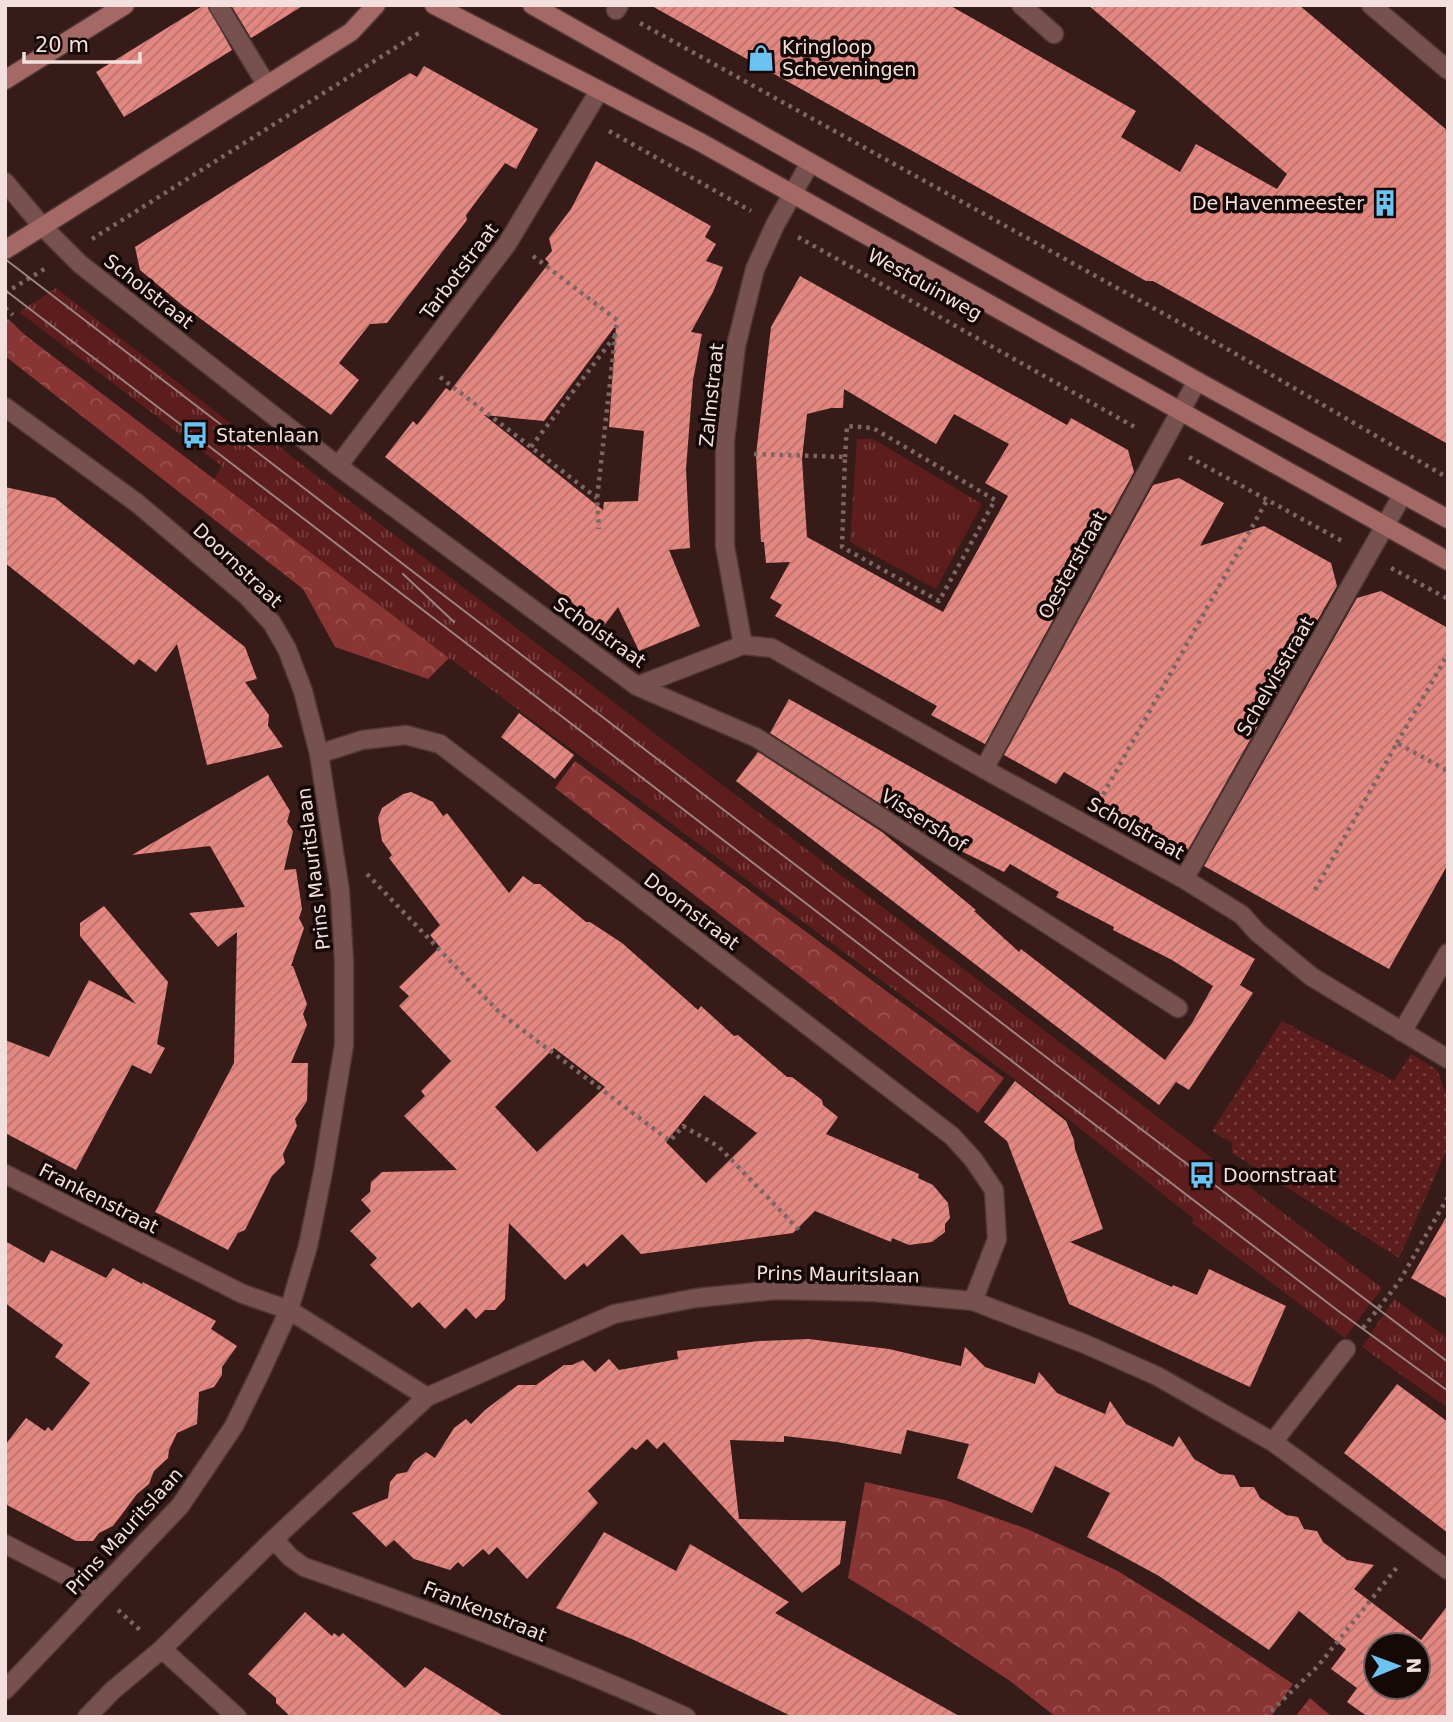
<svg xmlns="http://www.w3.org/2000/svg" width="1453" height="1722" viewBox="0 0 1453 1722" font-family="'DejaVu Sans',sans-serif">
<defs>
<pattern id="grass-tufts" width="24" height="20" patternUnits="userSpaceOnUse" patternTransform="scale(1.75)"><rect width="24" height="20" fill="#5e1d1d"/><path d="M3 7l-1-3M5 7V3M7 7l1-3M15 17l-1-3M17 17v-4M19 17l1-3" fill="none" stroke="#763e3d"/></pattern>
<pattern id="forest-crowns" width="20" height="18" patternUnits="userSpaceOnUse" patternTransform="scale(1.75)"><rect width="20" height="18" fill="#893533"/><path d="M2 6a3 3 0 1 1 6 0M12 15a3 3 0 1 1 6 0" fill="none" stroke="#9a5250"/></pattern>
<pattern id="park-dots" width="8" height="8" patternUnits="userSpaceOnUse" patternTransform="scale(1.75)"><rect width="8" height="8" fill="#5e1d1d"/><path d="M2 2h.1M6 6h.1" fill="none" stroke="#763e3d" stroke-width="1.8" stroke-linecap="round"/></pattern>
<pattern id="building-hatch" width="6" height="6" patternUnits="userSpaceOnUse" patternTransform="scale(1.75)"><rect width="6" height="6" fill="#e48781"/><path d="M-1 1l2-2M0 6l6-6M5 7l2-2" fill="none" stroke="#b6736e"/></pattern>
</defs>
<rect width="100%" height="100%" fill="#361b19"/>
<path fill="url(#grass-tufts)" d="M56 288 248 437 257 427 287 453 1382 1288 1345 1338 1192 1223 1194 1219 1073 1123 449 658 214 479 222 466 19 312Z
M857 439H873L982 504 936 589 850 542Z
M1394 1299 1448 1338V1408L1362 1347Z"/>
<path fill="url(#forest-crowns)" d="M8 319 25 335 449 658 428 679 335 647 303 589 5 356V321Z
M575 761 1004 1078 978 1113 555 788Z
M865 1482 945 1500 1027 1529 1116 1570 1189 1615 1293 1684 1271 1717H1056L1010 1681 922 1623 848 1578Z
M1310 1698 1332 1717H1295Z"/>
<path fill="url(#park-dots)" d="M1282 1021 1394 1081 1411 1054 1437 1070 1448 1098V1147L1399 1258 1232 1153V1143L1212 1131Z"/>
<path fill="url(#building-hatch)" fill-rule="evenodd" d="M204 5H207L232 50 124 117 96 72Z
M231 5H304L251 38Z
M650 5H949L1136 111 1121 137 1180 172 1196 144 1277 189 1287 174 1088 5H1299L1448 131V444L1153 281H1146Z
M424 66 538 129 516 169 505 163 466 215 467 220 387 323 370 324 339 363 359 380 331 415 182 305 140 270 135 247 410 73 417 77Z
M596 161 711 226 705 237 716 244 706 261 723 267 713 292 691 332 702 334 693 380 686 469 690 548 669 550 700 626 639 651 618 607 603 627 385 457 413 421 417 425 446 388 450 391 549 263 545 259 552 251 549 238 571 209ZM616 325 609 427 644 431 638 501 604 502 603 510 484 415 544 421Z
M800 276 1067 425 1071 418 1128 450 1134 472 985 744 931 715 937 706 775 616 782 605 770 598 790 562 766 563 764 542H761L756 455 771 327ZM844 389 936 444 954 414 1009 444 985 483 1008 496 943 612 807 537 802 459 807 414 831 408H843Z
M1179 478 1224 503 1200 546 1264 526 1331 563 1337 586 1185 855 1106 811 1099 792 1064 772 1056 784 1004 755 1153 485Z
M5 487 55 498 245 647 257 679 245 682 269 715 268 726 283 747 207 765 177 644 156 672 139 659 134 665 5 563Z
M1381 591 1448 628V864L1389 969 1204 866 1357 598Z
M789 699 1255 959 1240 985 1253 993 1189 1090 1176 1082 1159 1105 736 781 758 752 882 832 976 910 974 911 1019 952 1021 949 1165 1060 1192 1023 1213 986 1172 960 1113 930 1114 927 1056 897 1059 892 1010 864 1004 872 932 837 770 733Z
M519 713 574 755 555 779 501 737Z
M268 775 290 811 287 822 293 831 284 870 296 869 302 909 299 918 304 928 291 966H293L307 1004 303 1014 307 1025 291 1063H308L307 1101 295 1119 297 1126 283 1154 285 1163 272 1176 245 1230 238 1233 228 1250 155 1212 234 1063 237 932 218 947 189 913 245 907 210 846 132 855Z
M411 792 433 802 443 816 447 813 509 893 523 876 534 884H540L586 922H590L622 943 698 1010 701 1006 734 1036 738 1035 787 1077H792L822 1100 823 1105 838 1117 826 1134 919 1174 918 1178 933 1185 948 1203 950 1218 945 1224V1232L932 1242 909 1245 892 1238 891 1242 815 1211 793 1233 641 1254 622 1234 587 1267 584 1263 565 1280 509 1223 505 1299 495 1310H485L476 1319 466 1308 445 1329 419 1302 412 1308 370 1265 377 1258 350 1231 371 1211 361 1200 370 1192 371 1182 382 1172 457 1170 404 1116 425 1096 421 1091 451 1061 399 1006 409 996 399 987 440 947 430 935 440 925 389 858 392 855 382 841 378 818 382 808 403 794ZM554 1048 605 1087 537 1152 495 1107ZM704 1095 757 1133 706 1183 666 1142Z
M104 906 168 982 157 1044 165 1048 151 1074 132 1065 76 1170 5 1133V1040L49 1057 89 980 136 1004 80 936V923Z
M1015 1081 1066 1121 1074 1140 1075 1149 1103 1229 1070 1242 1172 1287 1173 1285 1197 1295 1209 1269 1286 1306 1250 1387 1069 1304 1007 1141 984 1122Z
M1448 1214V1299L1411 1278Z
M5 1241 44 1263 51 1250 106 1278 113 1268 142 1284 143 1282 216 1321 211 1329 237 1346 222 1367V1375L214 1387 199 1392 197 1424 177 1433 169 1450 168 1458 154 1471 149 1484 137 1494 113 1526 99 1533 93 1541H76L5 1504V1445L26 1418 45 1431 48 1427 52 1431 90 1383 55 1357 63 1345 5 1303Z
M809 1339 889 1349 961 1366 965 1347 985 1367 1035 1384 1039 1372 1057 1393 1105 1414 1110 1401 1126 1424 1173 1447 1179 1436 1194 1459 1220 1474 1234 1475 1240 1487H1254L1260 1498 1286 1515 1298 1517 1304 1529 1317 1531 1323 1542 1347 1560 1374 1565 1354 1589 1421 1640 1448 1605V1717H1368L1347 1702 1357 1688 1331 1669 1346 1649 1299 1611 1269 1650 1159 1576 1087 1537 1110 1493 1055 1466 1032 1513 957 1478 969 1444 907 1430 901 1454 837 1442 784 1436V1442L730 1440 739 1519 846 1521 840 1564 802 1593 664 1442 657 1449 647 1439 636 1450 632 1447 588 1491 598 1503 527 1579 497 1547 489 1555 483 1549 463 1567 458 1562 450 1570 414 1559 394 1540 386 1547 352 1513 388 1498 390 1482 397 1474 407 1472 414 1461 426 1452 435 1458 454 1428 466 1419 471 1424 485 1410 518 1385H536L564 1365H572L583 1360 595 1372 609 1359 619 1370 678 1359 677 1351 759 1341ZM1376 1645H1418V1687H1376Z
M1397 1384 1448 1422V1533L1344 1453Z
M604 1532 676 1571 690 1544 789 1602 775 1613 961 1717H793L634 1640 556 1608Z
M305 1612 332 1636 334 1633 339 1637 343 1633 405 1688 425 1667 505 1717H291L276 1703V1698L248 1674Z"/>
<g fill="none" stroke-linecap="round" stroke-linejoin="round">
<defs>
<path id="lane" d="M218 5 266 84
M1021 5 1054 34
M1273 1442 1346 1349"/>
<path id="street" d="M1371 5 1448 70
M616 10 619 5
M5 182 42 226 80 264 338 466 637 686 757 738 1178 1008
M5 407 137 503 247 596 272 623 287 649 303 691 319 754 340 891 344 961V1045L323 1172 308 1246 289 1310 261 1371 234 1426 180 1506 5 1690
M338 466 507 244 599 91
M743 645 725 546V440L736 346 755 269 775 225 810 163
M637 686 743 645 772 648 984 769 1184 879 1242 915 1257 932 1312 977 1448 1059
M319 754 362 740 406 735 440 744 952 1136 973 1159 994 1190 997 1239 973 1301
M984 769 1197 381
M1184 879 1403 494
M1402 1032 1448 953
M5 1174 243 1294 289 1310 427 1397 614 1314 696 1298 777 1290 873 1292 973 1301 1085 1344 1157 1376 1273 1442 1448 1570
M274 1539 290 1557 304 1567C433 1612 561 1660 686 1717
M5 1544 98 1592
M162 1649 237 1717
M87 1717 112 1691 162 1649 274 1539 427 1397"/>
<path id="secondary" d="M434 5 700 142 1448 561
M532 5 1197 381 1448 519
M5 80 125 5
M5 250 351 32 376 5"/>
</defs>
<use href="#lane" stroke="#503735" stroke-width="21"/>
<use href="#street" stroke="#503735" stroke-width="21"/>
<use href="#secondary" stroke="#503735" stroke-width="21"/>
<path stroke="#7d6563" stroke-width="4.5" stroke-dasharray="3.5 5" stroke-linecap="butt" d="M640 23 1229 350 1448 478
M609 131 751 211
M798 237 1138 429
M92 239 422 31
M533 256 617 320 597 499 599 529
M5 293 46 268
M5 308 13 315
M440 377 597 498
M531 447 615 336
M754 454 845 457 842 547 939 601 995 500 873 428 847 426 845 457
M1189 457 1344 542
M1391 568 1448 599
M1397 743 1448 654
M1099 802 1267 500
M367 874 500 1013 670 1141 683 1126 718 1146 800 1231
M1315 890 1397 743 1448 771
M1363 1328 1399 1282 1448 1197
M118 1610 140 1630
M1265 1717 1318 1666 1398 1566"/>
<use href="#lane" stroke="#77514d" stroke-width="18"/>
<use href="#street" stroke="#77514d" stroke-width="18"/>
<use href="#secondary" stroke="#a56965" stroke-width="18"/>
<path stroke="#9a8381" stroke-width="2" d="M5 259 1050 1060 1448 1362
M5 290 1341 1313 1448 1391
M403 574 454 622"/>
</g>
<defs>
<symbol id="shop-bare" viewBox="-9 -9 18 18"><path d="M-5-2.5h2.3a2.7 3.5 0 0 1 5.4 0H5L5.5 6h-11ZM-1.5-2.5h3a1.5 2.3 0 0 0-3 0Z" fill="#6cc3f2" stroke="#150908" stroke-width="2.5" paint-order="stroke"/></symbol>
<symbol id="building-bare" viewBox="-9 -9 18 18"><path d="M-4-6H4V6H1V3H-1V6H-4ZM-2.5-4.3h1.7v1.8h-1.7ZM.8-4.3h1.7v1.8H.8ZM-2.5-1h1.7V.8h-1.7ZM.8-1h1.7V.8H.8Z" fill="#6cc3f2" stroke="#150908" stroke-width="2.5" paint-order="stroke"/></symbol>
<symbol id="bus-bare" viewBox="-9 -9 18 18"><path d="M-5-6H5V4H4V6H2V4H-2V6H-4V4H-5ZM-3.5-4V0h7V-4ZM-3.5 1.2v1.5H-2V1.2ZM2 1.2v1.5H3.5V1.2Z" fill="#6cc3f2" stroke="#150908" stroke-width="2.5" paint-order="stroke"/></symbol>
</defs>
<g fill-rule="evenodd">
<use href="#shop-bare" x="742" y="39" width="38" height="38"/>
<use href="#building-bare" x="1366" y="184" width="38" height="38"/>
<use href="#bus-bare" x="176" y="416" width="38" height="38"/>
<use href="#bus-bare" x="1183" y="1156" width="38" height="38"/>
</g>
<g text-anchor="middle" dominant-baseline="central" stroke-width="7" stroke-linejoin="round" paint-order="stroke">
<g font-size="19" fill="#f3e0de" stroke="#150908" text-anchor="start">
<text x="782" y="47">Kringloop<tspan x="782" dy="22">Scheveningen</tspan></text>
<text x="1364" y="203" text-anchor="end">De Havenmeester</text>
<text x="216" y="435">Statenlaan</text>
<text x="1223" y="1175">Doornstraat</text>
</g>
<g font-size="19" fill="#f3e0de" stroke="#150908">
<text transform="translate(459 271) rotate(-53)">Tarbotstraat</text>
<text transform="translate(925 284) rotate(29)">Westduinweg</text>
<text transform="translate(149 291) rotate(38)">Scholstraat</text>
<text transform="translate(711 395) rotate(-84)">Zalmstraat</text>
<text transform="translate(238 565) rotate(43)">Doornstraat</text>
<text transform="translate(1072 565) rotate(-61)">Oesterstraat</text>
<text transform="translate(600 632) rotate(35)">Scholstraat</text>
<text transform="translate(1275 676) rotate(-60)">Schelvisstraat</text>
<text transform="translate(924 820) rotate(33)">Vissershof</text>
<text transform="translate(1136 828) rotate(29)">Scholstraat</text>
<text transform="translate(313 869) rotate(-97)">Prins Mauritslaan</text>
<text transform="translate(692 911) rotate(37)">Doornstraat</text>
<text transform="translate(99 1198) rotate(27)">Frankenstraat</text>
<text transform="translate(838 1274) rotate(1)">Prins Mauritslaan</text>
<text transform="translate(124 1531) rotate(-48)">Prins Mauritslaan</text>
<text transform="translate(485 1611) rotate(22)">Frankenstraat</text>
</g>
</g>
<rect width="1453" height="1722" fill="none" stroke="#f3e0de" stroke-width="14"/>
<g transform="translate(1397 1666) rotate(89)"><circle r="33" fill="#150908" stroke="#6e5f5e" stroke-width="2"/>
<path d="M0-5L12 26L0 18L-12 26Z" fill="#6cc3f2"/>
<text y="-10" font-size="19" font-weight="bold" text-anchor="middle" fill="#f3e0de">N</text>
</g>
<path d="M24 52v10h116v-10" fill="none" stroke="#f3e0de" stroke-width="3.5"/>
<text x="35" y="52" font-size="21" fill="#f3e0de" stroke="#150908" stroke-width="5" paint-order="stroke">20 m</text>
</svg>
